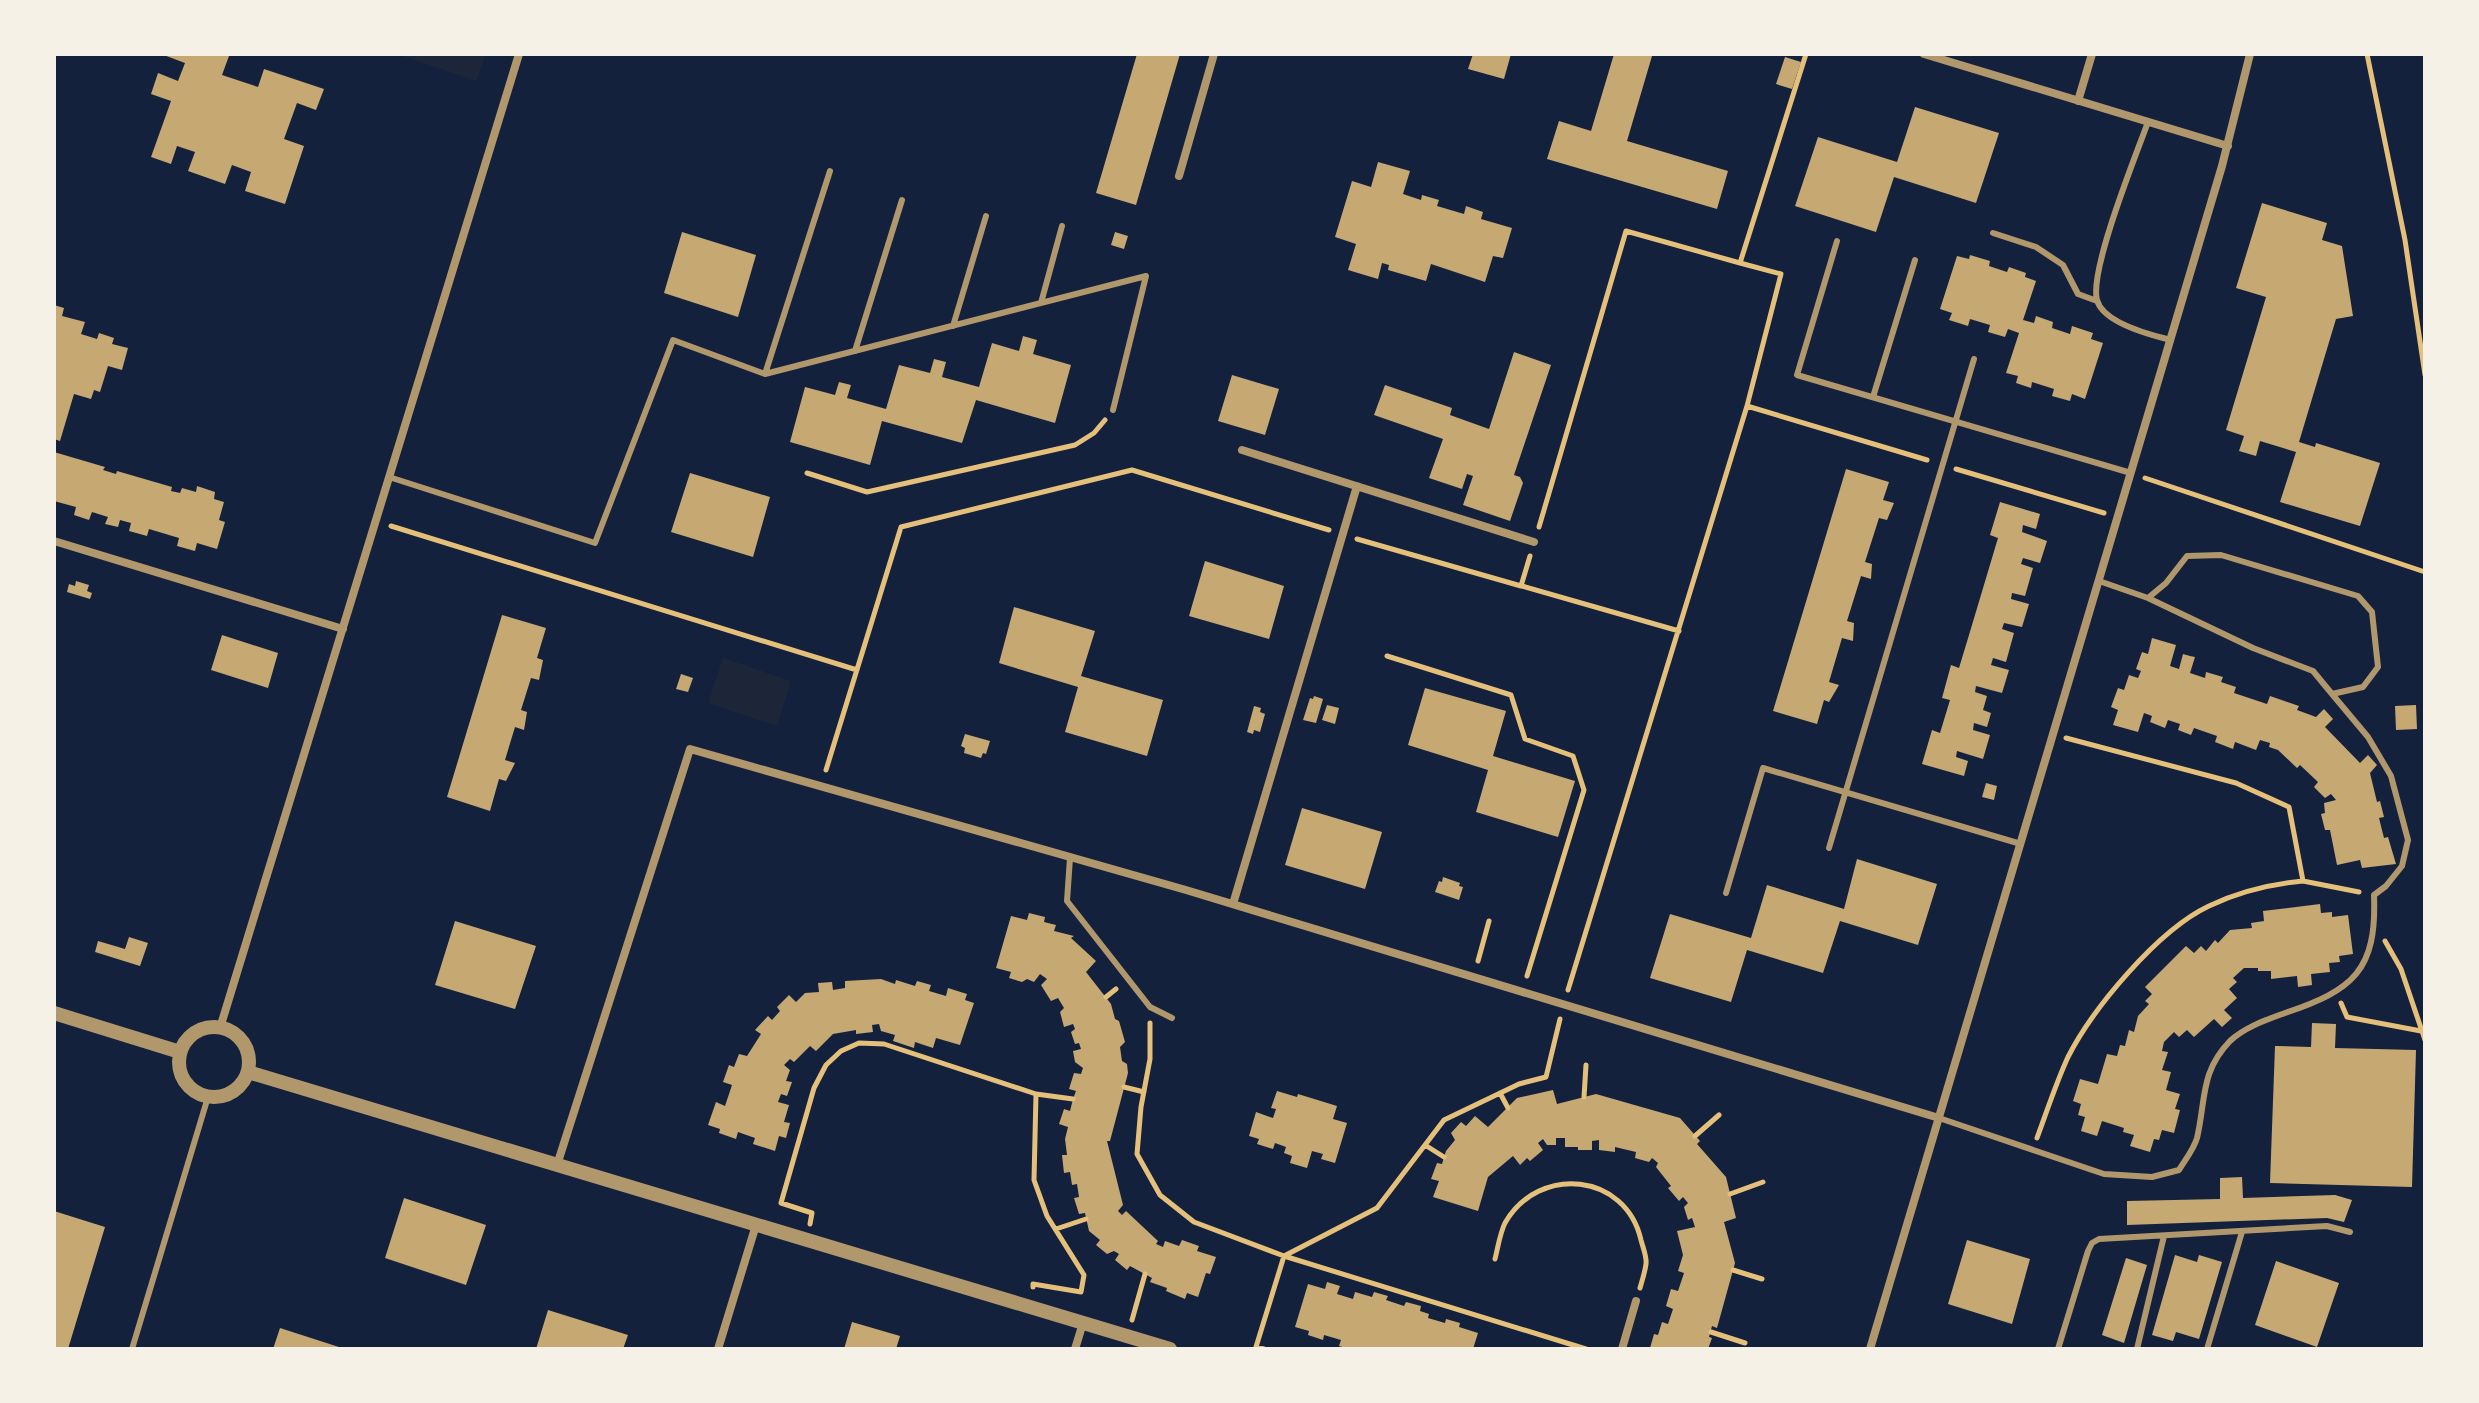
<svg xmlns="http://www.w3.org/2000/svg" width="2479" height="1403" viewBox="0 0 2479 1403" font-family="'Source Sans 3',sans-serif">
<rect width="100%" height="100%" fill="#14213d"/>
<path fill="#1d2539" d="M397 54H486L476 81Z
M723 658 791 681 777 726 708 703Z"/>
<path fill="#c6a872" d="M161 54H223L229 56 222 75 258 87 264 69 324 89 316 110 297 103 284 139 304 146 285 204 245 191 251 172 232 165 225 184 188 171 195 152 177 146 171 164 151 157 171 101 151 94 158 73 178 81 185 63Z
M1137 54H1180L1136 205 1096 193Z
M1473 54H1511L1504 79 1468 69Z
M1614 54 1652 56 1627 141 1728 171 1717 209 1547 159 1559 121 1591 131Z
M1785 57 1801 62 1792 89 1776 84Z
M1915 107 1999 133 1976 203 1894 177 1876 232 1795 206 1818 137 1897 162Z
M1378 162 1410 171 1403 194 1421 200 1422 195 1439 200 1437 206 1464 214 1466 206 1483 212 1481 219 1512 228 1503 258 1493 256 1485 282 1431 264 1426 281 1388 270 1389 265 1382 263 1378 279 1348 270 1356 244 1335 237 1352 181 1371 187Z
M2262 203 2327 223 2322 240 2342 246 2353 316 2336 319 2299 442 2315 447 2316 443 2380 463 2360 526 2280 502 2296 452 2260 441 2256 456 2239 451 2244 436 2226 430 2266 297 2236 288Z
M682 232 756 255 738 317 664 293Z
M1115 232 1128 236 1124 249 1111 245Z
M1970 255 1990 261 1989 266 2007 272 2009 267 2026 273 2025 277 2036 281 2023 320 2034 323 2036 316 2053 322 2052 328 2070 334 2072 326 2093 333 2091 339 2103 343 2085 399 2072 394 2070 401 2052 396 2054 389 2032 382 2031 388 2016 383 2018 376 2006 373 2019 333 2008 329 2005 337 1988 332 1990 325 1970 319 1968 326 1949 320 1952 313 1940 309 1957 256 1969 259Z
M54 305 64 308 62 316 85 322 81 334 97 339 99 333 114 338 112 344 128 348 122 370 108 366 100 392 94 390 91 399 74 394 60 441 54 439Z
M1023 336 1037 340 1033 354 1071 365 1055 423 976 400 962 443 882 421 870 465 790 442 805 387 835 395 839 382 851 385 847 398 886 409 899 365 930 373 934 359 946 362 942 377 979 387 992 343 1019 351Z
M1514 352 1551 365 1514 475 1520 477 1523 483 1510 521 1463 505 1473 476 1467 474 1462 489 1429 478 1443 439 1374 415 1385 385 1452 408 1450 415 1489 429Z
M1232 375 1279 389 1265 435 1218 421Z
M54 452 105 467 103 470 116 474 117 471 172 487 171 491 180 493 182 488 196 492 197 486 215 492 214 499 224 502 219 520 225 522 217 549 197 543 195 551 177 546 179 538 149 529 147 536 129 531 131 523 120 520 118 527 105 524 108 517 92 512 89 520 74 515 76 507 54 501Z
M1846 469 1889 482 1883 500 1894 503 1887 520 1879 518 1865 562 1872 564 1871 579 1861 576 1847 621 1854 623 1853 641 1842 638 1829 682 1839 685 1829 702 1824 700 1817 724 1773 711Z
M690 473 770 497 753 557 671 532Z
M2000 502 2040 514 2036 529 2023 525 2022 532 2047 541 2040 563 2023 558 2021 564 2033 568 2025 596 2012 593 2011 599 2029 604 2022 627 2004 623 2002 629 2014 633 2006 662 1993 658 1991 665 2009 670 2002 693 1976 686 1975 692 1987 696 1983 710 1991 713 1987 727 1974 723 1973 730 1990 735 1983 759 1957 751 1956 757 1968 761 1964 776 1922 764 1932 730 1940 733 1950 700 1942 698 1951 665 1959 668 1969 635 1998 538 1990 535Z
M1205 561 1284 586 1269 639 1189 616Z
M76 581 89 585 87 591 92 593 90 599 67 592 69 584 75 586Z
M1014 607 1095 631 1081 676 1163 700 1147 756 1065 732 1078 687 999 663Z
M502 615 546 628 537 658 543 660 539 680 531 678 521 710 527 712 524 730 515 727 505 760 515 763 506 781 499 779 490 811 447 797Z
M222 635 278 653 268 688 211 670Z
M2152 638 2176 645 2170 666 2179 669 2183 654 2190 656 2195 657 2190 673 2205 678 2206 672 2223 677 2221 682 2236 687 2234 693 2267 704 2270 696 2299 706 2297 710 2316 717 2324 709 2333 719 2325 727 2360 763 2368 755 2377 765 2370 773 2377 802 2380 801 2384 817 2379 818 2384 838 2388 837 2396 864 2362 868 2360 860 2337 865 2330 830H2325L2321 814 2325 813 2324 803 2336 800 2331 794 2325 798 2314 787 2318 782 2300 765 2297 768 2278 750 2269 747 2270 743 2260 740 2256 750 2235 742 2233 749 2215 742 2217 736 2194 728 2191 735 2178 730 2180 724 2168 720 2165 728 2150 722 2152 716 2144 713 2138 732 2113 725 2118 710 2111 707 2118 688 2124 690 2129 675 2138 678 2141 671 2136 669 2142 652 2148 654Z
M681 674 693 678 688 692 676 689Z
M1425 688 1506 711 1493 756 1575 781 1558 837 1476 812 1488 770 1408 745Z
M1314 696 1323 699 1316 723 1303 720 1310 698 1313 699Z
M1327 705 1339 708 1335 724 1322 720Z
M2416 705 2417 729 2396 730 2395 706Z
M1254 706 1261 708 1260 712 1265 714 1260 732 1254 730 1253 734 1247 732Z
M965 734 990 741 986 754 983 753 981 758 964 753 965 748 961 746Z
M1986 783 1997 786 1994 800 1982 797Z
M1302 808 1382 832 1365 889 1285 865Z
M1857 859 1937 884 1918 945 1840 921 1823 973 1747 950 1731 1002 1650 978 1670 914 1751 938 1767 885 1844 909Z
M1443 877 1460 883 1459 886 1463 887 1459 900 1435 892 1439 881 1442 882Z
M2320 904 2321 913 2332 912V917L2348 915 2353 954 2339 956 2340 962 2329 963 2330 972 2311 974 2312 985 2298 987 2297 976 2271 979V971H2258V968H2244L2233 978 2237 982 2229 989 2237 998 2224 1010 2232 1018 2222 1027 2214 1019 2194 1037 2187 1030 2179 1037 2174 1032 2164 1042 2162 1051 2168 1052 2162 1070 2171 1072 2166 1090 2180 1094 2175 1109 2180 1110 2174 1133 2162 1130 2159 1140 2154 1139 2150 1152 2130 1146 2134 1135 2123 1132 2124 1128 2102 1121 2097 1136 2081 1131 2085 1117 2078 1115 2081 1104 2073 1101 2080 1079 2098 1084 2107 1054 2117 1056 2120 1045 2125 1046 2129 1030 2134 1032 2138 1016 2149 1004 2145 1001 2152 994 2145 987 2186 946 2194 953 2201 946 2206 951 2215 940 2218 943 2230 930 2252 928 2251 923 2264 921 2263 911Z
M1029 913 1045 917 1044 922 1056 925 1054 931 1074 936 1071 938 1096 961 1086 972 1111 1004 1115 1019 1119 1021 1125 1042 1120 1047 1122 1061 1127 1064 1128 1073 1110 1141H1107L1123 1205 1118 1211 1122 1215 1126 1211 1158 1241 1156 1244 1163 1247 1165 1241 1179 1246 1182 1240 1199 1246 1197 1251 1216 1257 1210 1274 1206 1273 1198 1297 1187 1293 1185 1299 1166 1291 1167 1288 1150 1282 1152 1278 1130 1266 1127 1270 1115 1260 1119 1254 1114 1251 1107 1254 1096 1245 1100 1240 1089 1231 1085 1213 1079 1214 1074 1198 1079 1197 1077 1184 1072 1185 1070 1172 1064 1173 1062 1155H1067L1065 1139 1068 1127 1059 1124 1064 1109 1070 1111 1073 1099 1076 1091 1069 1089 1074 1073 1081 1074 1083 1068 1075 1062 1073 1051 1081 1049 1079 1043 1075 1044 1071 1032 1075 1029 1073 1024 1064 1027 1060 1012 1064 1008 1058 998 1051 1001 1041 985 1047 979 1040 974 1034 982 1027 979 1022 982 1009 978 1011 972 996 968 1011 916 1027 920Z
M455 921 536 946 515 1009 435 985Z
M129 937 148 943 140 966 95 952 98 941 125 949Z
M881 979 895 984 896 980 915 986 917 981 931 985 929 991 946 996 948 988 967 994 965 1000 974 1003 960 1045 936 1038 933 1048 915 1042 914 1048 893 1041 895 1035 881 1031 879 1024 872 1025 873 1032 856 1034V1030L833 1034 816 1051 810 1046 794 1062 790 1059 784 1065 790 1070 786 1081 792 1082 787 1096 781 1094 778 1102 789 1105 784 1122 790 1123 786 1138 779 1136 775 1151 753 1144 755 1138 738 1132 736 1139 719 1133 720 1129 708 1125 716 1102 725 1106 732 1085 723 1082 729 1065 734 1067 739 1054 747 1056 761 1034 755 1030 768 1016 772 1020 780 1011 777 1007 789 995 796 1002 805 993 819 992 818 983 832 982 833 990 845 988V981Z
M2312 1023 2336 1024 2335 1048 2416 1050 2412 1187 2270 1183 2275 1046 2311 1047Z
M1553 1090 1557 1104 1596 1094 1680 1118 1700 1141 1697 1144 1726 1177 1736 1218 1724 1222 1735 1263 1717 1328 1712 1326 1709 1337 1712 1338 1708 1349 1650 1348 1654 1334 1658 1335 1662 1322 1668 1324 1673 1309 1666 1306 1671 1289 1678 1291 1684 1273 1678 1271 1683 1255 1677 1231 1695 1227 1692 1218 1688 1220 1684 1207 1688 1203 1683 1197 1679 1201 1668 1188 1671 1186 1656 1167 1658 1163 1652 1158 1649 1162 1635 1158 1636 1152 1615 1147V1152L1599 1150V1140L1592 1141V1150H1578V1147H1565V1138H1556V1145H1547L1543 1139 1538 1143 1543 1150 1530 1161 1527 1158 1520 1165 1513 1156 1488 1177 1478 1211 1433 1197 1439 1181 1431 1179 1437 1163 1442 1164 1446 1151 1455 1140 1451 1133 1461 1122 1466 1126 1475 1116 1488 1127 1517 1098Z
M1277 1091 1297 1097 1298 1094 1337 1106 1333 1119 1347 1123 1335 1163 1321 1159 1323 1154 1312 1151 1307 1168 1290 1163 1292 1156 1284 1153 1286 1147 1275 1143 1273 1149 1257 1144 1259 1139 1249 1136 1256 1112 1273 1118 1276 1109 1271 1108Z
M2242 1177 2243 1198 2335 1195 2352 1200 2344 1222 2327 1218 2127 1225V1201L2220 1199V1178Z
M404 1198 486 1225 466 1285 385 1258Z
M54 1211 105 1227 68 1349H54Z
M1967 1240 2030 1259 2012 1324 1948 1304Z
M2175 1255 2197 1262 2199 1255 2222 1262 2199 1339 2176 1332 2173 1341 2152 1335Z
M2126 1258 2147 1265 2124 1343 2102 1335Z
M2276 1261 2339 1283 2317 1347 2255 1325Z
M1327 1282 1340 1286 1337 1294 1353 1299 1355 1292 1372 1297 1374 1292 1388 1296 1386 1300 1404 1306 1406 1302 1421 1306 1420 1311 1429 1314 1428 1318 1445 1323 1446 1319 1460 1323 1459 1327 1478 1333 1473 1349H1349L1339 1346 1341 1340 1324 1335 1323 1340 1308 1335 1309 1331 1295 1327 1308 1284 1325 1289Z
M548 1310 628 1335 623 1349H536Z
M852 1322 900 1336 896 1349H844Z
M280 1328 342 1348V1349H273Z"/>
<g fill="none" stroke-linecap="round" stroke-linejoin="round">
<path stroke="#e5c07b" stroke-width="5" d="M1806 54 1740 263 1781 274 1747 406 1927 460
M2367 54 2405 240 2425 375
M1956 469 2104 513
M807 473 867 492 1075 445 1094 433 1105 420
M2145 478 2425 572
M391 526 857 670
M1539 527 1626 231 1740 263
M1357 539 1521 586 1530 556
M1522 586 1679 631
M1387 656 1511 695 1525 739 1573 756 1584 790 1527 976
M2066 738 2236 783 2289 807 2303 881 2359 892
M826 770 901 527 1132 470 1329 530
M2385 941 2401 969 2425 1040
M1478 961 1489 921
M1568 990 1747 406
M1106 997 1116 989
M2341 1003 2347 1017 2421 1031
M1150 1023V1059L1141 1107 1137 1154 1160 1195 1194 1222 1284 1256 1586 1349
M1124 1087 1144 1092
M1500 1093 1508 1108
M1036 1094 1073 1099
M1584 1097 1586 1065
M1695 1136 1719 1115
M2037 1138C2047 1111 2056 1083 2068 1057 2093 1008 2158 930 2209 906 2238 892 2271 884 2303 881
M1425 1145 1444 1157
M1730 1194 1763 1182
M810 1224 812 1213 781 1203 814 1088 826 1065 841 1051 859 1043 884 1044 1036 1094 1034 1180 1047 1216 1084 1275 1081 1292 1033 1284V1287
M1056 1229 1086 1219
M1495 1259C1498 1247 1500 1233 1505 1223 1539 1164 1626 1173 1641 1240 1643 1248 1647 1257 1646 1264 1645 1272 1642 1281 1640 1288
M1733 1270 1762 1279
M1132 1320 1145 1274
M1711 1332 1745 1343
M1264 1349 1256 1347 1284 1256 1377 1208 1444 1120 1519 1084 1546 1077 1560 1019"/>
<path stroke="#b1986c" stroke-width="6" d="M2148 122C2136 155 2089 271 2097 300 2103 323 2150 335 2171 340
M1993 233 2036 247 2063 265 2078 294 2097 301
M1837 241 1797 375 2131 473
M1041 303 1062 226
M953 326 986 216
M855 351 902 200
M765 374 830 171
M1873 397 1915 260
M389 477 595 543 673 340 765 374 1146 276 1113 410
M2148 598 2253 648 2313 671 2332 694
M1829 848 1974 359
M1070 858 1067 901 1150 1007 1172 1018
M1726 893 1763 768 2021 844
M1939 1118 2104 1174 2152 1177 2179 1170C2185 1160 2194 1149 2197 1138 2206 1100 2200 1072 2230 1041 2245 1027 2266 1020 2285 1013 2353 990 2377 971 2374 895L2386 886 2402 866 2408 840 2391 776 2368 737 2332 694 2363 687 2378 667 2372 612 2358 596 2221 555 2187 556 2166 583 2148 598 2099 581
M132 1349 208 1097
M2058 1349 2088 1251 2092 1243 2099 1239 2327 1226 2350 1232
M2137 1349 2164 1236
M2207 1349 2242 1232"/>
<path stroke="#b1986c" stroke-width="8" d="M1924 54 2228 146
M2078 101 2092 54
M1179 176 1214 54
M1242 450 1534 542
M54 541 343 629
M1233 904 1357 486
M220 1028 519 54
M557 1165 690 749 1186 890 1939 1118
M718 1349 756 1225
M1075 1349 1083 1323
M1622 1349 1636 1301
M1870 1349 2222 166 2250 54"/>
<path stroke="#b1986c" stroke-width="14" d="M54 1013 180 1052
M179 1062a35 35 0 1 1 70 0a35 35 0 1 1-70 0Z
M248 1072 1170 1349"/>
</g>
<rect width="2479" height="1403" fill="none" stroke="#f6f1e7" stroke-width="112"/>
</svg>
